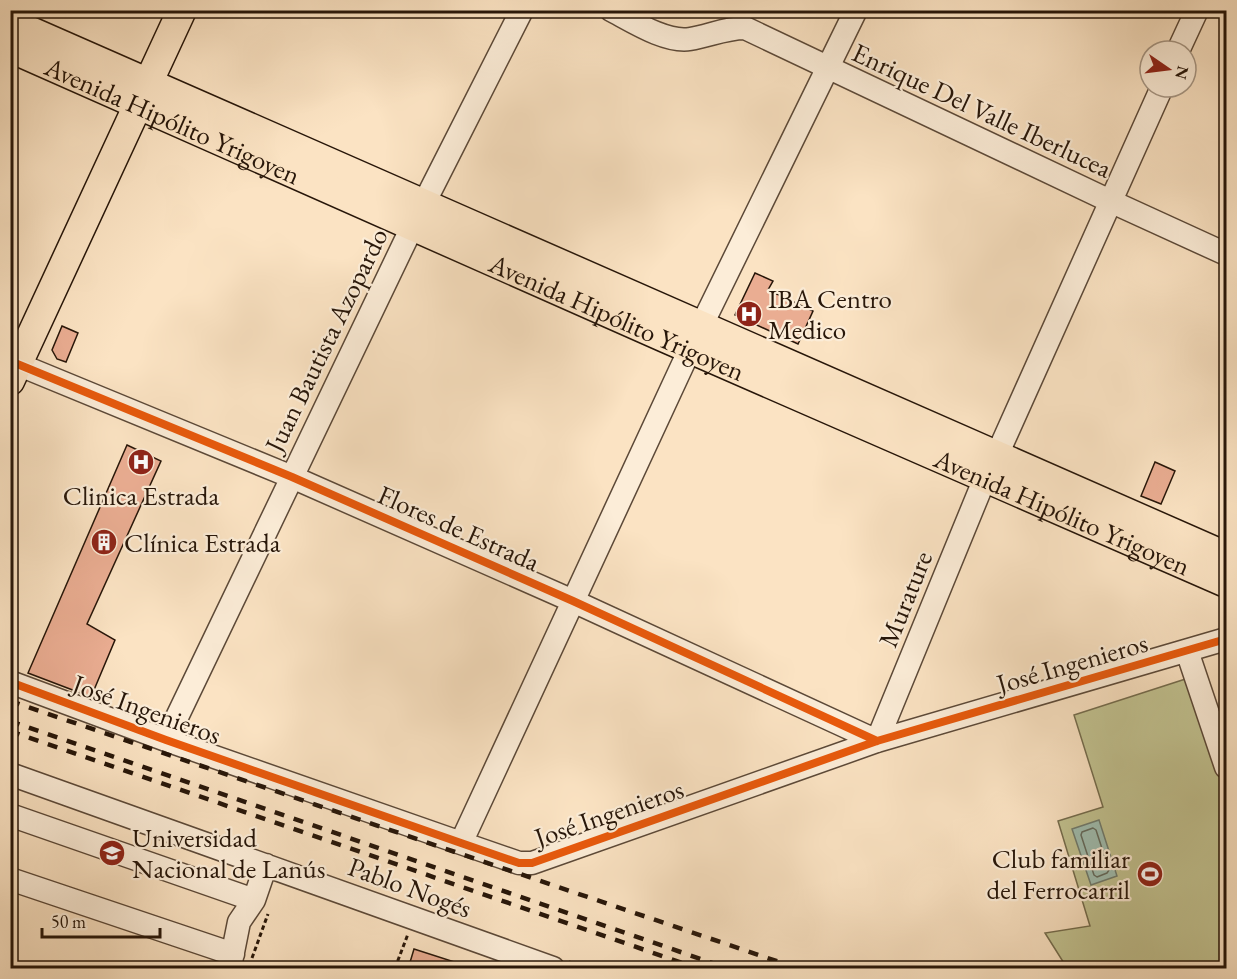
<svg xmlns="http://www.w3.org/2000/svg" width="1237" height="979" viewBox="0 0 1237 979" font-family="'EB Garamond',serif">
<rect width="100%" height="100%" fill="#fbe3c3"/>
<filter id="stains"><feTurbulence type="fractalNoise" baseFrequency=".00333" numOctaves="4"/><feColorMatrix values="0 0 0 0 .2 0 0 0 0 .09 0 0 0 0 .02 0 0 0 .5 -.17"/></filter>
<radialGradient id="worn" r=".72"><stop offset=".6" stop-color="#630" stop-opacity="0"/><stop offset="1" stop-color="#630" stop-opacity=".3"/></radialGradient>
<path fill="#c2c391" stroke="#746c4d" stroke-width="1.5" d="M1201 674 1226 746V968H1067L1045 933 1090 926 1058 821 1103 807 1074 715Z"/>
<path fill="#9fbeb1" stroke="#6f7b6e" stroke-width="1.5" d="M1099 820 1117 876 1091 885 1072 829Z"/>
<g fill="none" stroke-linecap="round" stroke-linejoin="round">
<path stroke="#636a5d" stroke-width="1.5" d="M1093 828 1096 830 1109 870 1107 873 1097 877 1094 875 1081 835 1082 832Z"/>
</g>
<path fill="#eaad92" stroke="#271609" stroke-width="1.5" d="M755 273 773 281 768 290 813 311 798 344 735 315Z
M62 326 78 333 66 362 57 359 52 350Z
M127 445 161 461 87 624 115 640 91 697 28 673Z
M1155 462 1175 471 1161 504 1141 496Z
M414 949 467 966V969H408Z"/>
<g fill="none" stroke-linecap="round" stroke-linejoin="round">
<defs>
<path id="minor" d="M611 10C632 21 666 43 690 39 709 36 725 28 745 28L1110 201 1226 254
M1178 51 1197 10
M10 361 292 477 573 601 877 741
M997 455 1162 87
M1187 651 1226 767
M10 682 166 740 461 843 519 863H532L877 741 1226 639
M166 740 413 225 522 10
M877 741 985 478
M10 774 553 968
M10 815 254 900
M461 843 690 349 856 10
M10 879 233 954
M230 967 239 922 254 900 266 865"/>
<g id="major">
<path d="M10 22 1226 556"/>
<path id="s1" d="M10 48 665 338 1226 583"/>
<path d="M10 381 182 10"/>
</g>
</defs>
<use href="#minor" stroke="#5c4938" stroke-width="25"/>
<use href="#major" stroke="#271609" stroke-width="31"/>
<path stroke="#271609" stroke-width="3" stroke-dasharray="4.5 3" stroke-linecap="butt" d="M252 958 268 914
M569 962 587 968
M10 968H11
M395 968 408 934"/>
<use href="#minor" stroke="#fcedd8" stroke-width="22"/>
<use href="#major" stroke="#fbe3c3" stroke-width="28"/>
<path stroke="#271609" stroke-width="4.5" stroke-dasharray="10 10" stroke-linecap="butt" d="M10 701 797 968
M10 721 727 968
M10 731 697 968"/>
<defs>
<path id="cycleway" d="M10 361 292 477 573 601 877 741
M10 682 166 740 461 843 519 863H532L877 741 1226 639"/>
</defs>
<use href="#cycleway" stroke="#fcedd8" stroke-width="11"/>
<use href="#cycleway" stroke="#e8590c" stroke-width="8"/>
</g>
<defs>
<symbol id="hospital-disc" viewBox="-11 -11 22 22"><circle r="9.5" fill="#8f2418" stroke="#fcedd8"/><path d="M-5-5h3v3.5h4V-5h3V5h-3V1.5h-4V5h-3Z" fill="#fff"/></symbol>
<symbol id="building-disc" viewBox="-11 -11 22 22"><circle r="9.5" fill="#8f2418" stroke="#fcedd8"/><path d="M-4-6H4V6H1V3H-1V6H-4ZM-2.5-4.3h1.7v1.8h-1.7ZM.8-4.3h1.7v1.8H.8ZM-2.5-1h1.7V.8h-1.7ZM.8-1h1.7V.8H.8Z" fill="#fff"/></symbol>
<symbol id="university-disc" viewBox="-11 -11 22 22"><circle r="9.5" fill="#8f2418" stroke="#fcedd8"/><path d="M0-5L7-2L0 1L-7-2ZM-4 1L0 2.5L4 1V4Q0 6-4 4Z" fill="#fff"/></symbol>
<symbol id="stadium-disc" viewBox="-11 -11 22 22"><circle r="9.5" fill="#8f2418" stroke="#fcedd8"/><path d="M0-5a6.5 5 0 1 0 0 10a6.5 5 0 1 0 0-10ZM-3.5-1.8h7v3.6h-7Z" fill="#fff"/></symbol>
</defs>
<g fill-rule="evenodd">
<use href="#hospital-disc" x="734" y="299" width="30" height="30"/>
<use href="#hospital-disc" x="126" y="447" width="30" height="30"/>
<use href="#building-disc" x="89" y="527" width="30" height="30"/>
<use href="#university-disc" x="97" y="838" width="30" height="30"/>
<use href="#stadium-disc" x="1135" y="859" width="30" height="30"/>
</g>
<g text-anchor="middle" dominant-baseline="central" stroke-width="4.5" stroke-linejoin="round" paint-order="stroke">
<g font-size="27" fill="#271609" stroke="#fcedd8">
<text transform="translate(982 110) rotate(25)">Enrique Del Valle Iberlucea</text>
<text stroke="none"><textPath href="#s1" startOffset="178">Avenida Hipólito Yrigoyen</textPath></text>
<text stroke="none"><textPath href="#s1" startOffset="664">Avenida Hipólito Yrigoyen</textPath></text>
<text transform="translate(326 340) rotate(-64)">Juan Bautista Azopardo</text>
<text stroke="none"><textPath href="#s1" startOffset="1150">Avenida Hipólito Yrigoyen</textPath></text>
<text transform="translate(459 528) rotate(24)">Flores de Estrada</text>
<text transform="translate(905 599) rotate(-68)">Murature</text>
<text transform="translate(1072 663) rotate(-16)">José Ingenieros</text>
<text transform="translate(147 709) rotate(20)">José Ingenieros</text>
<text transform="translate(609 813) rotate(-19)">José Ingenieros</text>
<text transform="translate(410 887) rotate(20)">Pablo Nogés</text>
</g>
<g font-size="27" fill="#271609" stroke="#fcedd8" text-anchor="start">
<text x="768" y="298">IBA Centro<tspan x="768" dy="31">Medico</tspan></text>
<text x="141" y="495" text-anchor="middle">Clinica Estrada</text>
<text x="124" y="542">Clínica Estrada</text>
<text x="132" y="837">Universidad<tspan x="132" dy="31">Nacional de Lanús</tspan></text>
<text x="1130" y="858" text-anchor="end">Club familiar<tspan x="1130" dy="31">del Ferrocarril</tspan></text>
</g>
</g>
<rect width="1237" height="979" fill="none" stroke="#fbe3c3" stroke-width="36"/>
<rect x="12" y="12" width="1213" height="955" fill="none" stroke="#271609" stroke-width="3"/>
<rect x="18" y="18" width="1201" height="943" fill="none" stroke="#271609" stroke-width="1.5"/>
<g transform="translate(1168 69) rotate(104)"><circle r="28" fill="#fcedd8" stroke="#a79785" stroke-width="1.5"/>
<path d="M0-4.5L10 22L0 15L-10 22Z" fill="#8f2418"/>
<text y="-9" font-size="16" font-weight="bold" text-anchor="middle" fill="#271609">N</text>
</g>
<path d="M42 928v9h118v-9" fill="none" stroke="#271609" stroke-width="3"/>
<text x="51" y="928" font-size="18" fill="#271609" stroke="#fcedd8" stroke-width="4.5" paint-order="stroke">50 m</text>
<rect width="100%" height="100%" filter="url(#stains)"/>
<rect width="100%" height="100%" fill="url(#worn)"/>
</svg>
